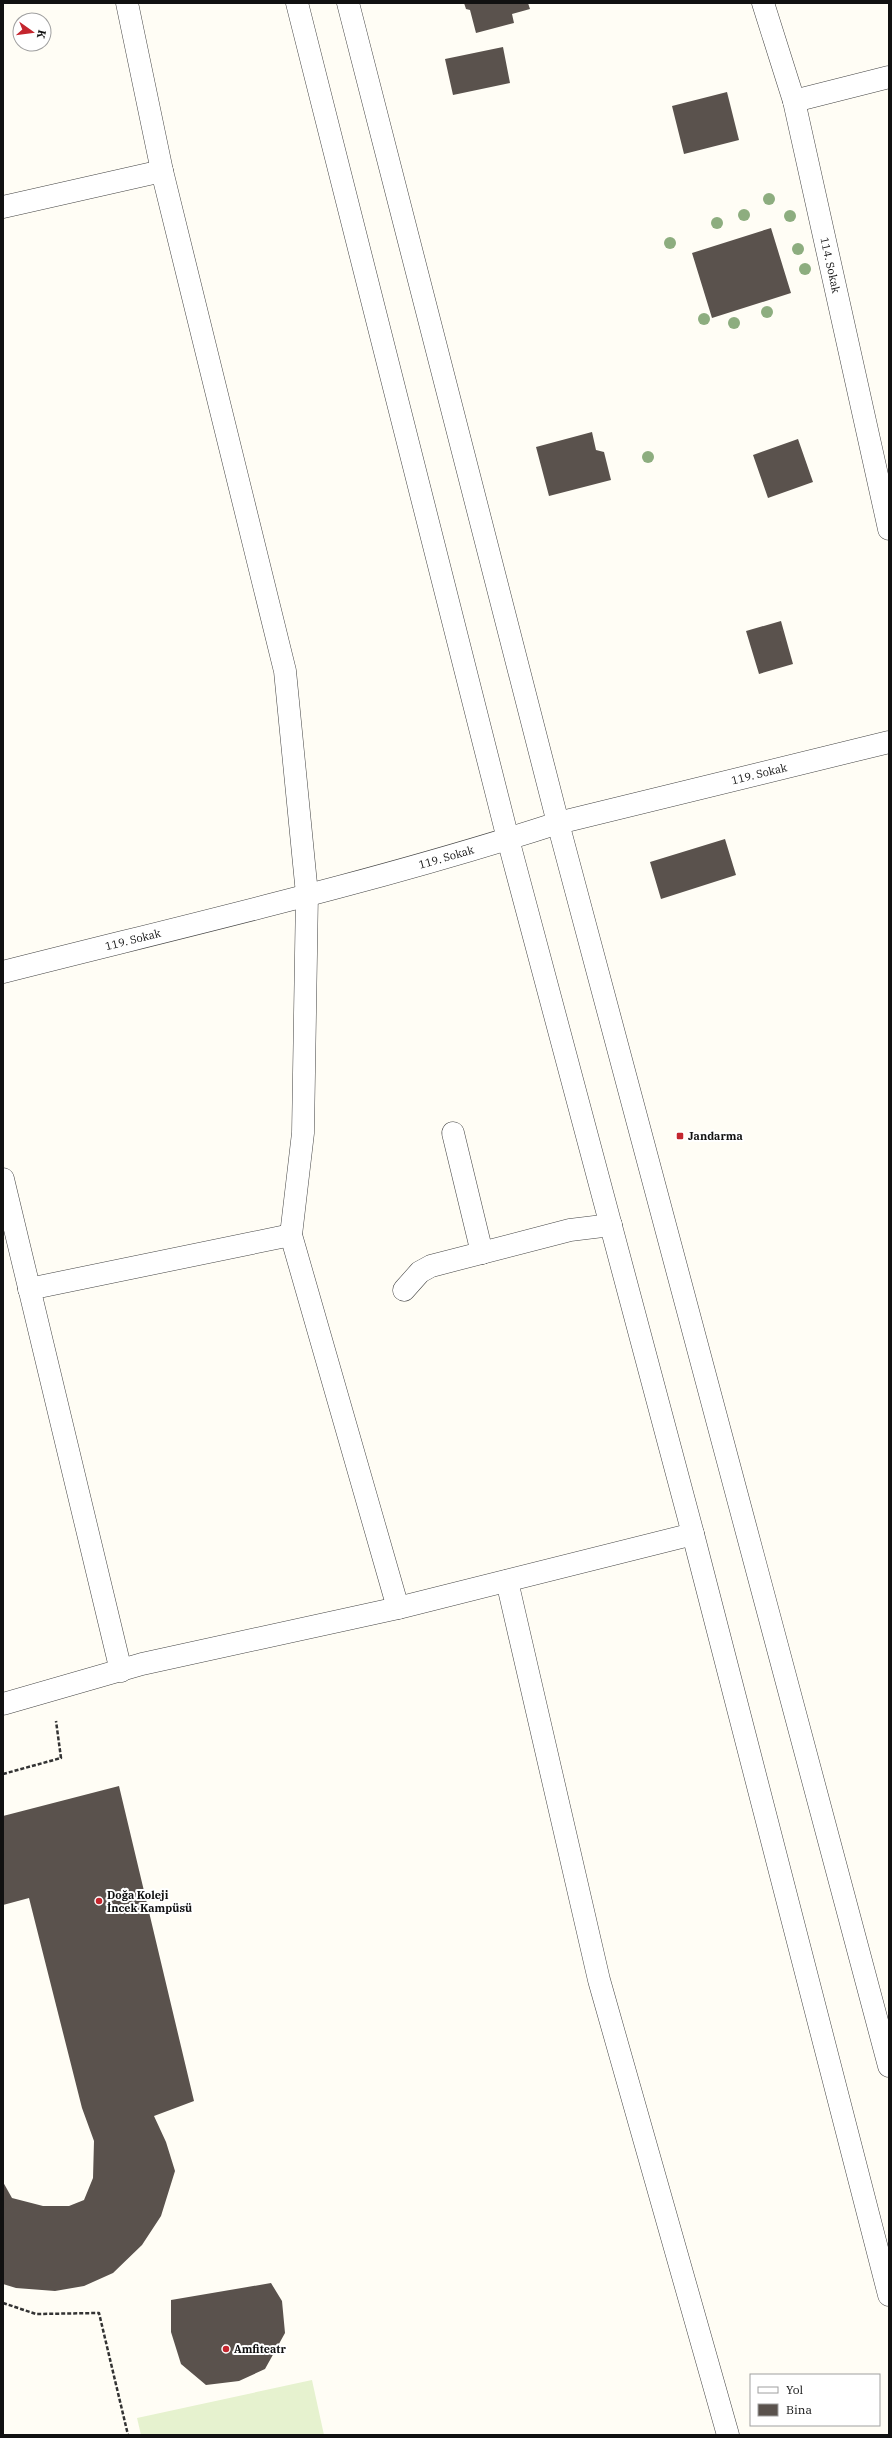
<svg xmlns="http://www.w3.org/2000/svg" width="892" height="2438" viewBox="0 0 892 2438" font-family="'IBM Plex Serif',serif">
<rect width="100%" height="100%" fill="#fffdf5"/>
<path fill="#e6f2cf" d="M312 2380 324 2435H141L137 2418Z"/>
<path fill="#5a524d" d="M464 3H528L530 9 512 14 514 23 476 33 470 10 466 9Z
M503 47 510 83 453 95 445 59Z
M727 92 739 140 684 154 672 106Z
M771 228 791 293 712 318 692 253Z
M592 432 596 450 604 452 611 480 549 496 536 447Z
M798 439 813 482 768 498 753 455Z
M781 621 793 664 759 674 746 631Z
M725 839 736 875 661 899 650 862Z
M119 1786 194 2101 154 2116 166 2142 175 2171 161 2216 142 2245 113 2273 84 2286 55 2291 16 2288 3 2284V2182L12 2198 43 2206H69L84 2200 93 2178 94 2141 82 2108 29 1898 3 1905V1816Z
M271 2283 282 2301 285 2333 265 2369 239 2381 206 2385 181 2364 171 2332V2300Z"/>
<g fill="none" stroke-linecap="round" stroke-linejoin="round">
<defs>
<g id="minor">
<path d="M127 3 162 171"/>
<path d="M297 3 508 839 693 1534 889 2295"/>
<path d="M348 3 558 823 889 2066"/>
<path id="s1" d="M763 3 794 101 889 529"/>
<path d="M794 101 889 77"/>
<path d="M3 207 162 171 285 671 307 894 303 1133 291 1235 398 1608"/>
<path id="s2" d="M3 972C188 925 376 882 558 823L889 742"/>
<path d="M453 1133 482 1253"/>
<path d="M3 1179 121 1671"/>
<path d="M29 1289 291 1235"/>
<path d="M404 1290 420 1272 431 1266 570 1230 611 1225"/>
<path d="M507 1581 599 1980 728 2435"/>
<path d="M3 1704 142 1664 398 1608 693 1534"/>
</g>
</defs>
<use href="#minor" stroke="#444" stroke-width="23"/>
<path stroke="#333" stroke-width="2.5" stroke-dasharray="4 2" stroke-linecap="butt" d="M3 1774 61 1758 56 1721
M3 2303 36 2314 99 2313 128 2435"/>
<use href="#minor" stroke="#fff" stroke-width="22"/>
</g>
<g fill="#8dad7f">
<circle cx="769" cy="199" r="6"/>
<circle cx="744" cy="215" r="6"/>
<circle cx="790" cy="216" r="6"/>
<circle cx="717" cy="223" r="6"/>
<circle cx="670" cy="243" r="6"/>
<circle cx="798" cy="249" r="6"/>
<circle cx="805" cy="269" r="6"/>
<circle cx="767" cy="312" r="6"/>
<circle cx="704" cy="319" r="6"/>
<circle cx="734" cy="323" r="6"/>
<circle cx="648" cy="457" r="6"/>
</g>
<g fill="#c4262e" stroke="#fff" stroke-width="1.5">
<rect x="676" y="1132" width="8" height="8" rx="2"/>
<circle cx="99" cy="1901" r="4"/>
<circle cx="226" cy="2349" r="4"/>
</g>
<g text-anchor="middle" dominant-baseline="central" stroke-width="4" stroke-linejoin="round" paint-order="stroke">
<g font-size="11" fill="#111" stroke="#fff">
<text stroke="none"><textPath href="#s1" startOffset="271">114. Sokak</textPath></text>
<text stroke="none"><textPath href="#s2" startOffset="782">119. Sokak</textPath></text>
<text stroke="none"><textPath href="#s2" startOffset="458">119. Sokak</textPath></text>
<text stroke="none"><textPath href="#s2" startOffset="134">119. Sokak</textPath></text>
</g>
<g font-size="11" font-weight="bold" fill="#111" stroke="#fff" text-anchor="start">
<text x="688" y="1136">Jandarma</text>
<text x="107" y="1895">Doğa Koleji<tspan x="107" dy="13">İncek Kampüsü</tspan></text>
<text x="234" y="2349">Amfiteatr</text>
</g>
</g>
<rect width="892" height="2438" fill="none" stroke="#111111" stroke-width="8"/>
<rect x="750" y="2374" width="130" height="52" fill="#ffffff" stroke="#a0a0a0"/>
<rect x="758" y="2387" width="20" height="6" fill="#ffffff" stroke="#a0a0a0"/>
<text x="786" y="2394" font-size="12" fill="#111111">Yol</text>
<rect x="758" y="2404" width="20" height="12" fill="#5a524d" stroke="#a0a0a0"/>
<text x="786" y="2414" font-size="12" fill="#111111">Bina</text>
<g transform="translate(32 32) rotate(104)"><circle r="19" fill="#ffffff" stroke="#a0a0a0"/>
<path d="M0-3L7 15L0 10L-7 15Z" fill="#c4262e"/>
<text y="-6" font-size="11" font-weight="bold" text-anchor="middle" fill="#111111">K</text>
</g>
</svg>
